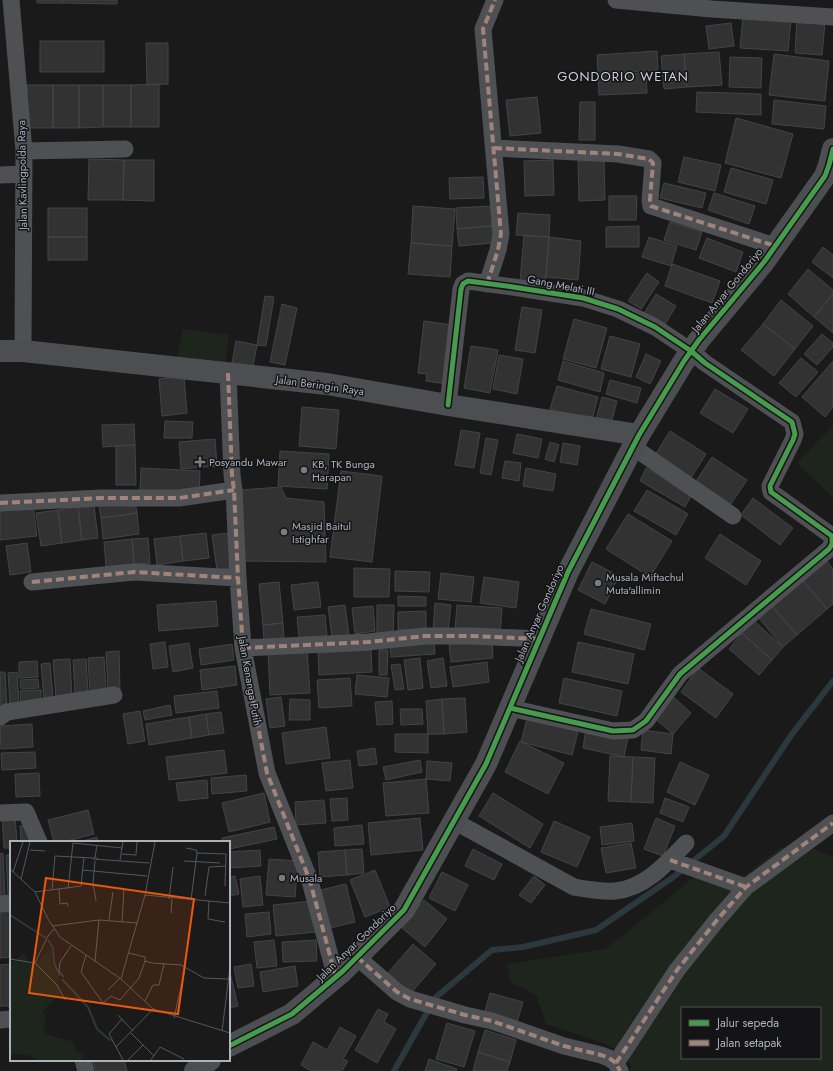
<svg xmlns="http://www.w3.org/2000/svg" width="833" height="1071" viewBox="0 0 833 1071" font-family="Jost,sans-serif">
<rect width="100%" height="100%" fill="#1a1a1a"/>
<path fill="#1d251d" fill-rule="evenodd" d="M182 329 229 335 225 364 178 358Z
M833 425V498L797 463Z
M798 842 833 857V1071H629L631 1066 627 1057 606 1044 546 1024 536 995 510 982 507 964 606 949 699 873 734 884 780 848ZM682 1008H820V1058H682Z"/>
<g fill="none" stroke-linecap="round" stroke-linejoin="round">
<path stroke="#2b383d" stroke-width="6" d="M394 1071 435 998 492 950 523 947 596 930 672 878 724 836 792 734 833 681"/>
</g>
<path fill="#323232" stroke="#424446" d="M37 0H62V3H37Z
M62 0H117V4L62 3Z
M743 16 791 19 788 51 740 48Z
M797 20 825 23 822 55 795 53Z
M731 23 734 46 709 49 706 26Z
M40 41H104V72H40Z
M146 43H168V84L147 85Z
M657 51 658 70 598 74 597 55Z
M719 52 722 85 687 87 684 54Z
M684 54 687 87 664 89 661 56Z
M774 54 829 61 825 101 769 95Z
M730 57 762 58 761 88 729 87Z
M646 73 647 93 599 95 598 74Z
M159 84V127H131V85Z
M27 85H53V128H27Z
M53 85H79V128H53Z
M79 85H103V127L79 128Z
M103 85H131V127H103Z
M697 92 761 94V115L696 112Z
M537 97 541 133 510 136 506 100Z
M774 100 826 106 824 129 772 124Z
M580 102H595V140H579Z
M736 118 793 134 781 178 725 163Z
M684 157 721 165 715 191 678 182Z
M89 159 124 160 123 200H88Z
M124 160H154V201L123 200Z
M553 160 554 195 525 196 524 161Z
M604 160 605 200 579 201 578 161Z
M731 168 773 180 766 204 724 192Z
M483 177 484 198 450 199 449 178Z
M664 183 706 193 702 208 660 198Z
M714 193 755 206 749 224 708 210Z
M609 196H637L636 220H609Z
M413 206 455 209 452 246 411 243Z
M491 206 492 226 457 229 456 208Z
M48 208H87V237H48Z
M518 213 550 215 549 237 516 235Z
M670 222 702 232 696 250 664 240Z
M492 226 493 243 459 246 457 229Z
M639 226V247H606V227Z
M524 236 549 237 545 284 520 281Z
M48 237H87V260H48Z
M549 237 581 241 578 280 546 277Z
M649 237 677 246 671 266 642 257Z
M707 238 743 252 736 272 699 258Z
M411 243 452 246 450 277 408 274Z
M823 247 833 255V278L812 262Z
M672 264 720 281 712 303 665 286Z
M808 269 833 290V294L814 317 788 294Z
M647 273 659 282 641 309 628 301Z
M656 294 676 306 663 328 643 315Z
M833 294V333L814 317Z
M265 296 274 297 266 346 257 345Z
M781 300 813 326 795 349 763 324Z
M282 304 297 308 285 365 270 362Z
M522 307 542 310 535 353 515 350Z
M574 319 607 328 596 368 563 359Z
M424 321 453 325 446 384 426 381 427 374 418 373Z
M763 324 795 349 774 376 741 350Z
M822 334 833 343V347L817 365 804 354Z
M610 336 640 344 631 377 601 369Z
M236 341 257 345 253 366 232 363Z
M471 346 498 350 490 393 464 388Z
M646 354 661 361 650 384 636 377Z
M499 355 523 359 517 394 493 389Z
M801 358 818 372 796 397 779 383Z
M563 361 604 373 600 392 558 380Z
M833 361V407L825 417 802 397Z
M184 376 187 413 162 416 159 379Z
M610 380 641 388 637 403 606 394Z
M557 386 598 397 592 420 550 409Z
M715 389 748 409 733 433 700 413Z
M602 397 617 401 610 428 595 423Z
M302 407 339 410 336 449 299 446Z
M165 421 193 422 192 438H164Z
M134 424 135 445 103 447 102 425Z
M461 430 480 433 474 468 455 465Z
M670 431 706 454 691 478 655 455Z
M517 434 542 439 538 458 513 453Z
M486 438 498 440 491 475 480 473Z
M215 439 217 466 181 469 179 442Z
M550 442 559 445 554 462 545 459Z
M563 443 580 446 577 465 560 462Z
M135 445 136 485H116V446Z
M280 451 329 454 327 489 278 486Z
M712 457 747 480 731 504 696 481Z
M505 461 521 463 519 481 502 478Z
M141 468 200 471 199 494 140 491Z
M526 468 556 474 553 491 523 486Z
M646 468 692 494 685 507 640 481Z
M341 471 382 476 372 562 330 557Z
M281 487 286 498 324 502 326 562 244 561 241 490Z
M647 490 688 514 676 535 634 511Z
M753 498 793 528 780 545 741 515Z
M135 501 137 513 101 518 99 505Z
M33 505 37 536 0 540V509Z
M94 505 98 538 82 540 78 507Z
M78 507 82 540 62 543 58 510Z
M58 510 62 543 41 546 36 513Z
M137 513 139 534 103 539 101 518Z
M628 514 672 541 650 577 606 549Z
M206 533 209 558 183 561 180 536Z
M228 533 233 568 217 570 212 535Z
M720 534 761 561 746 585 705 558Z
M180 536 183 561 157 565 154 539Z
M148 538 150 563 134 564 132 539Z
M132 539 134 564 106 567 104 542Z
M27 543 31 572 10 575 6 546Z
M825 559 833 569V604L827 609 801 579Z
M592 562 619 576 605 604 578 590Z
M354 568 390 569 389 597H354Z
M395 571 430 572 429 592 395 591Z
M441 573 474 577 471 602 438 599Z
M484 577 519 582 516 608 480 603Z
M801 579 827 609 797 635 771 605Z
M279 582 283 623 263 625 259 584Z
M318 582 321 607 294 610 291 585Z
M398 596 426 597V606H398Z
M216 601 218 626 159 631 157 605Z
M435 603 451 605 448 632 433 630Z
M345 605 349 635 332 637 328 607Z
M377 605H394L393 635H377Z
M457 605 502 608 500 635 455 630Z
M771 605 797 635 783 647 758 617Z
M373 606 375 631 355 634 352 608Z
M591 609 651 624 644 650 584 634Z
M426 611V630H398V612Z
M325 615 327 636 299 638 297 617Z
M753 620 783 647 772 660 742 633Z
M283 623 284 639 264 641 263 625Z
M742 633 772 660 759 675 729 649Z
M434 640 435 654 391 657 390 643Z
M492 640 493 658 451 662 449 644Z
M165 642 168 667 153 669 150 644Z
M578 642 634 654 628 684 572 672Z
M189 643 193 668 173 672 169 646Z
M232 644 234 660 201 665 199 649Z
M307 649 310 693 270 695 268 651Z
M371 650 372 672 319 675 318 653Z
M379 650H388L387 675H379Z
M119 651 120 690H108L106 652Z
M104 657 106 692 90 693 88 658Z
M420 658 423 688 408 690 404 660Z
M443 658 447 686 431 688 427 661Z
M70 659 72 697 56 698 53 660Z
M86 659 88 693 75 694 73 660Z
M37 661 38 677 19 678V662Z
M487 662 489 682 453 687 450 667Z
M50 663 53 699 44 700 41 664Z
M400 664 404 689 395 690 391 665Z
M235 666 237 685 202 690 200 670Z
M698 668 733 694 716 718 681 692Z
M0 672H5L7 708H0Z
M17 672 19 704H10L8 673Z
M357 675 389 678 387 697 355 694Z
M350 678 352 706 319 708 317 680Z
M564 678 622 691 617 716 559 703Z
M38 679 39 688 21 689 20 680Z
M41 690V702L21 703 20 691Z
M217 691 219 708 176 713 174 696Z
M670 694 691 713 673 734 652 716Z
M281 697 285 726 270 728 266 699Z
M465 698 467 732 444 734 442 699Z
M290 699 310 700V720H289Z
M442 699 444 734H428L426 701Z
M392 701 393 724 377 725 375 702Z
M170 705 172 715 145 720 143 711Z
M400 709H422L423 724 401 725Z
M140 711 145 741 128 744 123 714Z
M221 712 224 733 209 735 206 714Z
M206 714 209 735 192 738 189 717Z
M528 715 579 728 572 755 521 742Z
M189 717 192 738 149 745 146 724Z
M32 724 33 747 1 749 0 726Z
M326 727 330 758 286 764 282 733Z
M586 729 628 737 624 757 583 748Z
M643 730 673 734 671 754 641 750Z
M395 734H428V753L395 752Z
M520 741 564 763 548 794 505 772Z
M375 748 377 764 359 766 357 751Z
M224 750 227 773 169 780 166 757Z
M35 752 36 768 2 770 1 753Z
M610 756 633 757 631 802 608 801Z
M633 757 655 758 653 803 631 802Z
M350 760 353 788 326 791 322 763Z
M420 760 422 772 386 780 383 767Z
M427 761 452 763 450 781 426 779Z
M680 762 709 775 695 805 667 792Z
M39 773 40 796 16 797 15 774Z
M246 775 247 791 212 794 211 778Z
M426 779 429 813 386 816 383 783Z
M207 780 208 798 179 801 176 783Z
M264 793 270 822 229 832 222 803Z
M493 793 543 824 530 848 479 816Z
M347 798 348 820 332 821 330 799Z
M665 798 689 807 683 822 660 813Z
M324 800 326 823 296 825 295 802Z
M88 810 94 834 63 842H54L48 820Z
M2 816H15L17 842H11V848H4Z
M420 818 423 850 371 855 368 823Z
M656 818 675 826 663 856 644 849Z
M554 821 590 837 577 867 541 852Z
M632 823 634 841 602 845 600 827Z
M362 825 364 844 335 846 334 828Z
M20 826H29L30 842H21Z
M274 827 277 839 229 849V842H223L222 838Z
M97 837 98 842H79Z
M631 843 636 868 606 873 601 848Z
M362 849 364 873 347 875 345 850Z
M473 849 502 864 494 880 465 866Z
M260 850 261 866 229 868V852Z
M345 850 347 875 320 877 318 852Z
M3 853 5 898H0V854Z
M6 855H11V895L8 896Z
M269 859 298 861 295 897 266 895Z
M375 870 390 907 365 917 350 880Z
M442 872 468 885 455 911 429 898Z
M235 876 239 894 229 896V877Z
M260 876 263 905 243 907 240 879Z
M534 876 545 885 531 903 519 895Z
M346 884 355 922 330 928 321 890Z
M424 900 447 919 425 947 402 928Z
M312 901 316 932 276 936 273 905Z
M11 909V957L0 958V910Z
M269 912 271 934 247 937 245 914Z
M274 940 277 966 257 968 254 942Z
M316 940 317 961 283 962 282 942Z
M413 944 436 964 411 993 388 973Z
M10 964 11 1006H0V965Z
M251 964 254 986 238 988 234 967Z
M295 966 298 986 263 992 260 972Z
M229 969 238 1006 229 1008Z
M490 993 523 1002 517 1022 485 1012Z
M378 1009 388 1014 384 1022 396 1029 377 1063 355 1050Z
M447 1023 475 1031 464 1067 436 1059Z
M340 1027 356 1036 343 1059 348 1061 342 1071H311L301 1065 313 1042 327 1050Z
M485 1030 516 1040 510 1062 478 1052Z
M478 1052 510 1062 507 1071H473Z
M429 1059 457 1069 456 1071H425Z
M93 1060H124L127 1071H96Z"/>
<g fill="none" stroke-linecap="round" stroke-linejoin="round">
<path stroke="#4e5053" stroke-width="17" d="M11 0 24 151 23 351
M616 0 712 9 833 17
M494 148 618 154 649 159 653 163 650 200 651 206 775 246
M24 151 125 149
M0 175 24 174
M487 284 498 250 501 234 483 29 495 0
M228 373 232 475 234 490 238 578 243 648 267 773 310 881 336 978
M448 405 461 289 463 284 468 281 513 287 583 298 618 309 655 327 691 351 705 363 792 422 795 434 793 440 770 486 771 492 832 536V544L829 549 680 674 646 721 633 730 613 731 510 708
M633 447 733 516
M0 503 102 498H179L234 490
M32 582 134 572 238 578
M243 648 368 642 425 636H472L539 639
M0 717 7 712 114 695
M0 813 26 812 39 842
M454 821 574 887C586 889 603 892 615 891 644 889 667 863 686 843
M670 860 746 887
M0 904 11 903
M357 957 397 992 410 999 465 1015 492 1021 564 1046 601 1055 609 1058 616 1063 620 1071
M0 1020 11 1019
M83 1060 86 1071
M616 1063 677 970 717 920 746 887 833 823"/>
<path stroke="#4c4e51" stroke-width="22" d="M0 351H23L327 384 448 405 639 435
M229 1046 292 1014 343 971 404 910 486 764 568 572 639 435 684 361 699 340 764 262 825 176 829 165 833 149
M195 1071 210 1060"/>
<path stroke="#a18479" stroke-width="4" stroke-dasharray="8 4" stroke-linecap="butt" d="M494 148 618 154 649 159 653 163 650 200 651 206 775 246
M487 284 498 250 501 234 483 29 495 0
M228 373 232 475 234 490 238 578 243 648 267 773 310 881 336 978
M0 503 102 498H179L234 490
M32 582 134 572 238 578
M243 648 368 642 425 636H472L539 639
M670 860 746 887
M357 957 397 992 410 999 465 1015 492 1021 564 1046 601 1055 609 1058 616 1063 620 1071
M616 1063 677 970 717 920 746 887 833 823"/>
<defs>
<path id="cycleway" d="M448 405 461 289 463 284 468 281 513 287 583 298 618 309 655 327 691 351 705 363 792 422 795 434 793 440 770 486 771 492 832 536V544L829 549 680 674 646 721 633 730 613 731 510 708
M229 1046 292 1014 343 971 404 910 486 764 568 572 639 435 684 361 699 340 764 262 825 176 829 165 833 149"/>
</defs>
<use href="#cycleway" stroke="#141416" stroke-width="8"/>
<use href="#cycleway" stroke="#469c4c" stroke-width="5"/>
</g>
<g fill="#787d83" stroke="#141416" stroke-width="1.5">
<path d="M198 456h4v4h4v4h-4v4h-4v-4h-4v-4h4z"/>
<circle cx="304" cy="470" r="4"/>
<circle cx="284" cy="532" r="4"/>
<circle cx="598" cy="583" r="4"/>
<circle cx="282" cy="878" r="4"/>
</g>
<g text-anchor="middle" dominant-baseline="central" stroke-width="3" stroke-linejoin="round" paint-order="stroke">
<g font-size="11" fill="#aab2bc" stroke="#141416">
<text transform="translate(22 175) rotate(-91)">Jalan Kavlingpolda Raya</text>
<text transform="translate(561 285) rotate(11)">Gang Melati III</text>
<text transform="translate(727 290) rotate(-51)">Jalan Anyar Gondoriyo</text>
<text transform="translate(320 385) rotate(8)">Jalan Beringin Raya</text>
<text transform="translate(539 613) rotate(-66)">Jalan Anyar Gondoriyo</text>
<text transform="translate(250 681) rotate(80)">Jalan Kenanga Putih</text>
<text transform="translate(356 942) rotate(-44)">Jalan Anyar Gondoriyo</text>
</g>
<g font-size="11" fill="#aab2bc" stroke="#141416" text-anchor="start">
<text x="209" y="462">Posyandu Mawar</text>
<text x="312" y="464">KB, TK Bunga<tspan x="312" dy="13">Harapan</tspan></text>
<text x="292" y="526">Masjid Baitul<tspan x="292" dy="13">Istighfar</tspan></text>
<text x="606" y="577">Musala Miftachul<tspan x="606" dy="13">Muta'allimin</tspan></text>
<text x="290" y="878">Musala</text>
</g>
<g font-size="13" letter-spacing="1" fill="#cbd0d8" stroke="#141416">
<text x="623" y="76">GONDORIO WETAN</text>
</g>
</g>
<g transform="translate(10 841)">
<rect width="220" height="220" fill="#1a1a1a"/>
<path d="M38 109H41V123L49 137 47 142 52 152 33 169 36 182 33 188 35 193 64 201 65 210 75 213 70 219H28L18 214 0 213V120L4 121 13 112 17 114V120L24 124Z" fill="#1d251d"/>
<path fill="none" stroke="#2b383d" stroke-width="2" d="M0 74 36 97M38 99 43 107 44 122 50 135M52 138 78 166 87 188 101 200"/>
<path fill="none" stroke="#54575b" stroke-width="1" d="M176 7 186 9 187 12M20 9 35 10M112 13 126 14 127 1M85 16 87 4M88 18 85 16 83 18 139 22M110 19 113 1M85 20 83 43 86 60M174 20 210 22M0 28 25 51 38 78 50 96 111 138 143 168 220 192M72 29 137 35M3 31 13 1M11 38 20 1M42 48 45 15 83 17M49 48 50 63 57 62 58 65M58 48 63 2 112 7M25 51 71 45 74 16M135 54 220 62M195 55 199 26 216 25M159 58 163 26M181 59 187 12 216 13 215 45M199 60 198 78 215 81M161 72 162 58M99 79 103 51M112 81 114 47M42 85 89 79 128 82M119 112 135 116V120L142 122 171 124 194 137 218 138M76 114 71 131 93 162 101 155 110 159 129 137 135 120M0 118 25 122 38 95 44 88M85 120 89 79M25 122 47 144 55 159M54 136 49 130 50 121 61 105M111 138 135 54 145 1M98 149 110 137M135 160 143 144H149L154 123M108 174 123 190M164 177 175 128M112 178 99 193 113 219M212 190 220 126M121 192 144 215M106 206 143 168M118 219 133 204M141 219 150 206 174 218"/>
<path fill="#e8590c" fill-opacity="0.15" stroke="#e8590c" stroke-width="2" d="M36 37 184 58 168 173 19 152Z"/>
<rect width="220" height="220" fill="none" stroke="#aab2bc" stroke-width="2"/>
</g>
<rect x="681" y="1007" width="140" height="52" fill="#141416" stroke="#505358"/>
<rect x="689" y="1020" width="20" height="6" fill="#469c4c" stroke="#505358"/>
<text x="717" y="1027" font-size="12" fill="#aab2bc">Jalur sepeda</text>
<rect x="689" y="1040" width="20" height="6" fill="#a18479" stroke="#505358"/>
<text x="717" y="1047" font-size="12" fill="#aab2bc">Jalan setapak</text>
</svg>
